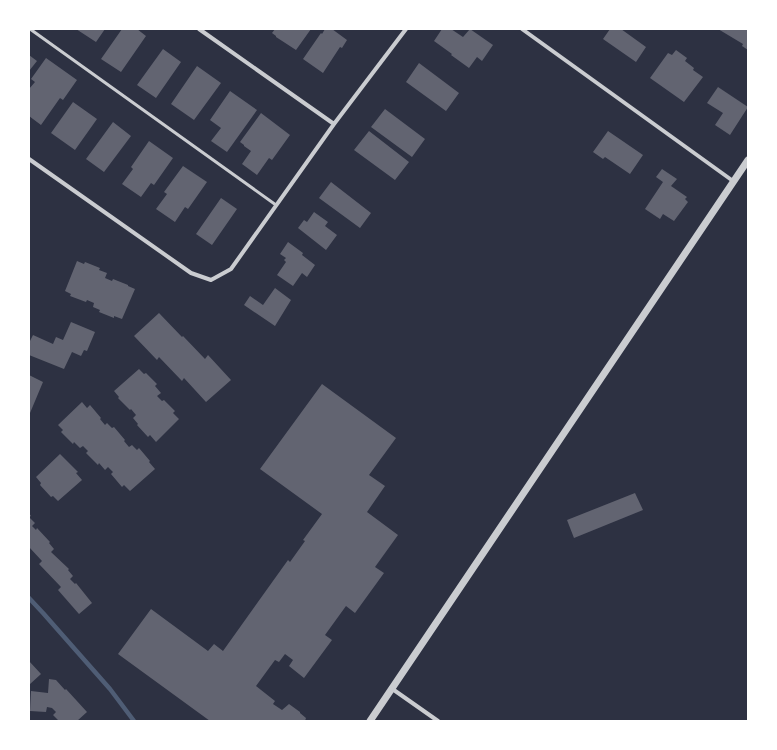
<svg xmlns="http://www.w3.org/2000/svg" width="777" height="750" viewBox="0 0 777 750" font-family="'Fira Sans',sans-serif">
<rect width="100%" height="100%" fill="#2d3142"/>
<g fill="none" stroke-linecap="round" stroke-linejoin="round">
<path stroke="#4f5d75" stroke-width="4.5" d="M29 598 43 613 110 689 134 721"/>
</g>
<path fill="#626471" d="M76 29H105L96 42Z
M122 29H137L146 36 121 72 101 59Z
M275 29H311L296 50 276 37V36L272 33Z
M325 29H332L347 40 342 48 340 47 323 73 303 59 321 33 322 34Z
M442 29H451L463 37 470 29 493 45 482 61 477 57 469 68 451 55 452 54 434 41Z
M610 29H621L646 47 636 62 603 39Z
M718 29H748V50L742 46 743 44Z
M163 49 181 62 156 98 137 85Z
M676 50 687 58 685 61 694 68 693 70 703 77 684 102 650 78 668 53 672 55Z
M29 55 37 61 29 71Z
M46 58 77 80 63 100 60 98 41 125 29 116V89L35 82 31 79Z
M419 63 459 93 446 111 406 82Z
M197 66 221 83 194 120 171 104Z
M718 87 748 107 730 135 715 125 723 113 707 103Z
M230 91 257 110 227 152 211 141 221 128 210 120Z
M73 102 97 119 75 150 51 133Z
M385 109 425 139 412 157 371 127Z
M261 113 290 135 272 160 269 158 257 175 242 164 251 151 244 146V145L240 142Z
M113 122 131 136 104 172 86 159Z
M369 131 409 162 395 180 354 150Z
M608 131 643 155 630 174 605 157 603 159 593 152Z
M149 141 173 158 154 185 151 183 141 197 122 184 133 169 131 167Z
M183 166 207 182 188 209 185 207 175 222 156 209 167 194 164 192Z
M662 169 677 179 671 186 687 197 685 199 688 202 674 221 663 214 660 219 645 209 663 182 656 177Z
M331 182 371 213 360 228 319 198Z
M221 198 237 209 212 245 196 234Z
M314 212 328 222 325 226 337 235 326 250 298 228 304 220 307 222Z
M288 242 303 253 302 255 315 265 307 277 302 273 293 286 277 275 286 262 284 260 286 258 280 254Z
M77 261 84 264 85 262 100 268 99 270 107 273 105 278 112 281 113 279 128 285V286L135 289 122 319 114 316V318L99 312 100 310 93 307 94 303 87 300 86 302 70 296 71 294 65 291Z
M275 288 291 300 275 326 244 305 250 296 263 305Z
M159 313 182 337 183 336 205 359 208 355 231 380 206 402 184 378 182 381 159 357 157 360 134 336Z
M71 322 95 332 87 351 84 350 81 356 72 352 64 369 29 355V343L33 335 53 344 56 337 63 340Z
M139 369 144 374 146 373 157 384 155 386 161 393 157 396 162 401 164 400 175 411 173 413 179 419 156 442 150 435 148 437 137 425 138 424 133 418 136 415 131 409 130 410 118 398 119 397 114 391Z
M29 375 43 382 30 413 29 412Z
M322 384 396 438 369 475 385 486 367 512 398 535 375 567 384 573 355 613 346 606 325 635 332 640 304 678 289 666 293 660 285 654 279 662 275 660 256 686 275 701 273 704 282 710 289 704 300 712V713L306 718 305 721H210L118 654 151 609 208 651 214 644 223 651 288 560 290 562 305 541 303 540 322 514 260 469Z
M82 402 87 408 90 405 101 418 100 419 105 425 107 423 112 428 114 427 125 440 124 441 129 447 132 445 137 450 139 448 150 461 149 462 155 469 130 491 124 485 122 487 111 474 113 472 108 467 105 470 99 463 98 465 86 453 88 451 83 446 80 448 74 442 73 444 61 432 63 430 58 425Z
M60 454 78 472 76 473 82 480 58 501 53 496 51 497 40 485 41 483 36 477Z
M635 493 643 510 574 538 567 520Z
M29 513 31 516 29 517 35 523 32 526 36 530 37 528 50 542 49 543 54 549 51 552 69 569 68 570 73 576 70 579 75 584 76 583 92 603 79 614 58 590 61 587 39 564 42 561 29 547Z
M29 661 41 674 29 685Z
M49 679 56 680 65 690 66 689 87 712 77 721H59L53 715 56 712 52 708 47 707 46 712 30 711 31 691 48 693Z"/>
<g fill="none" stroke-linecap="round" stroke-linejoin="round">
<path stroke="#caccd0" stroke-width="3" d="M30 29 276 205"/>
<path stroke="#caccd0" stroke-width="4" d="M199 29 334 124
M522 29 733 181
M29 159 191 273 211 280 231 269 334 124 406 29
M391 688 438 721"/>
<path stroke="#caccd0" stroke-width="7" d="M370 721 748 160"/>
</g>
<rect width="777" height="750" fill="none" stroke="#ffffff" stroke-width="60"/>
</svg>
